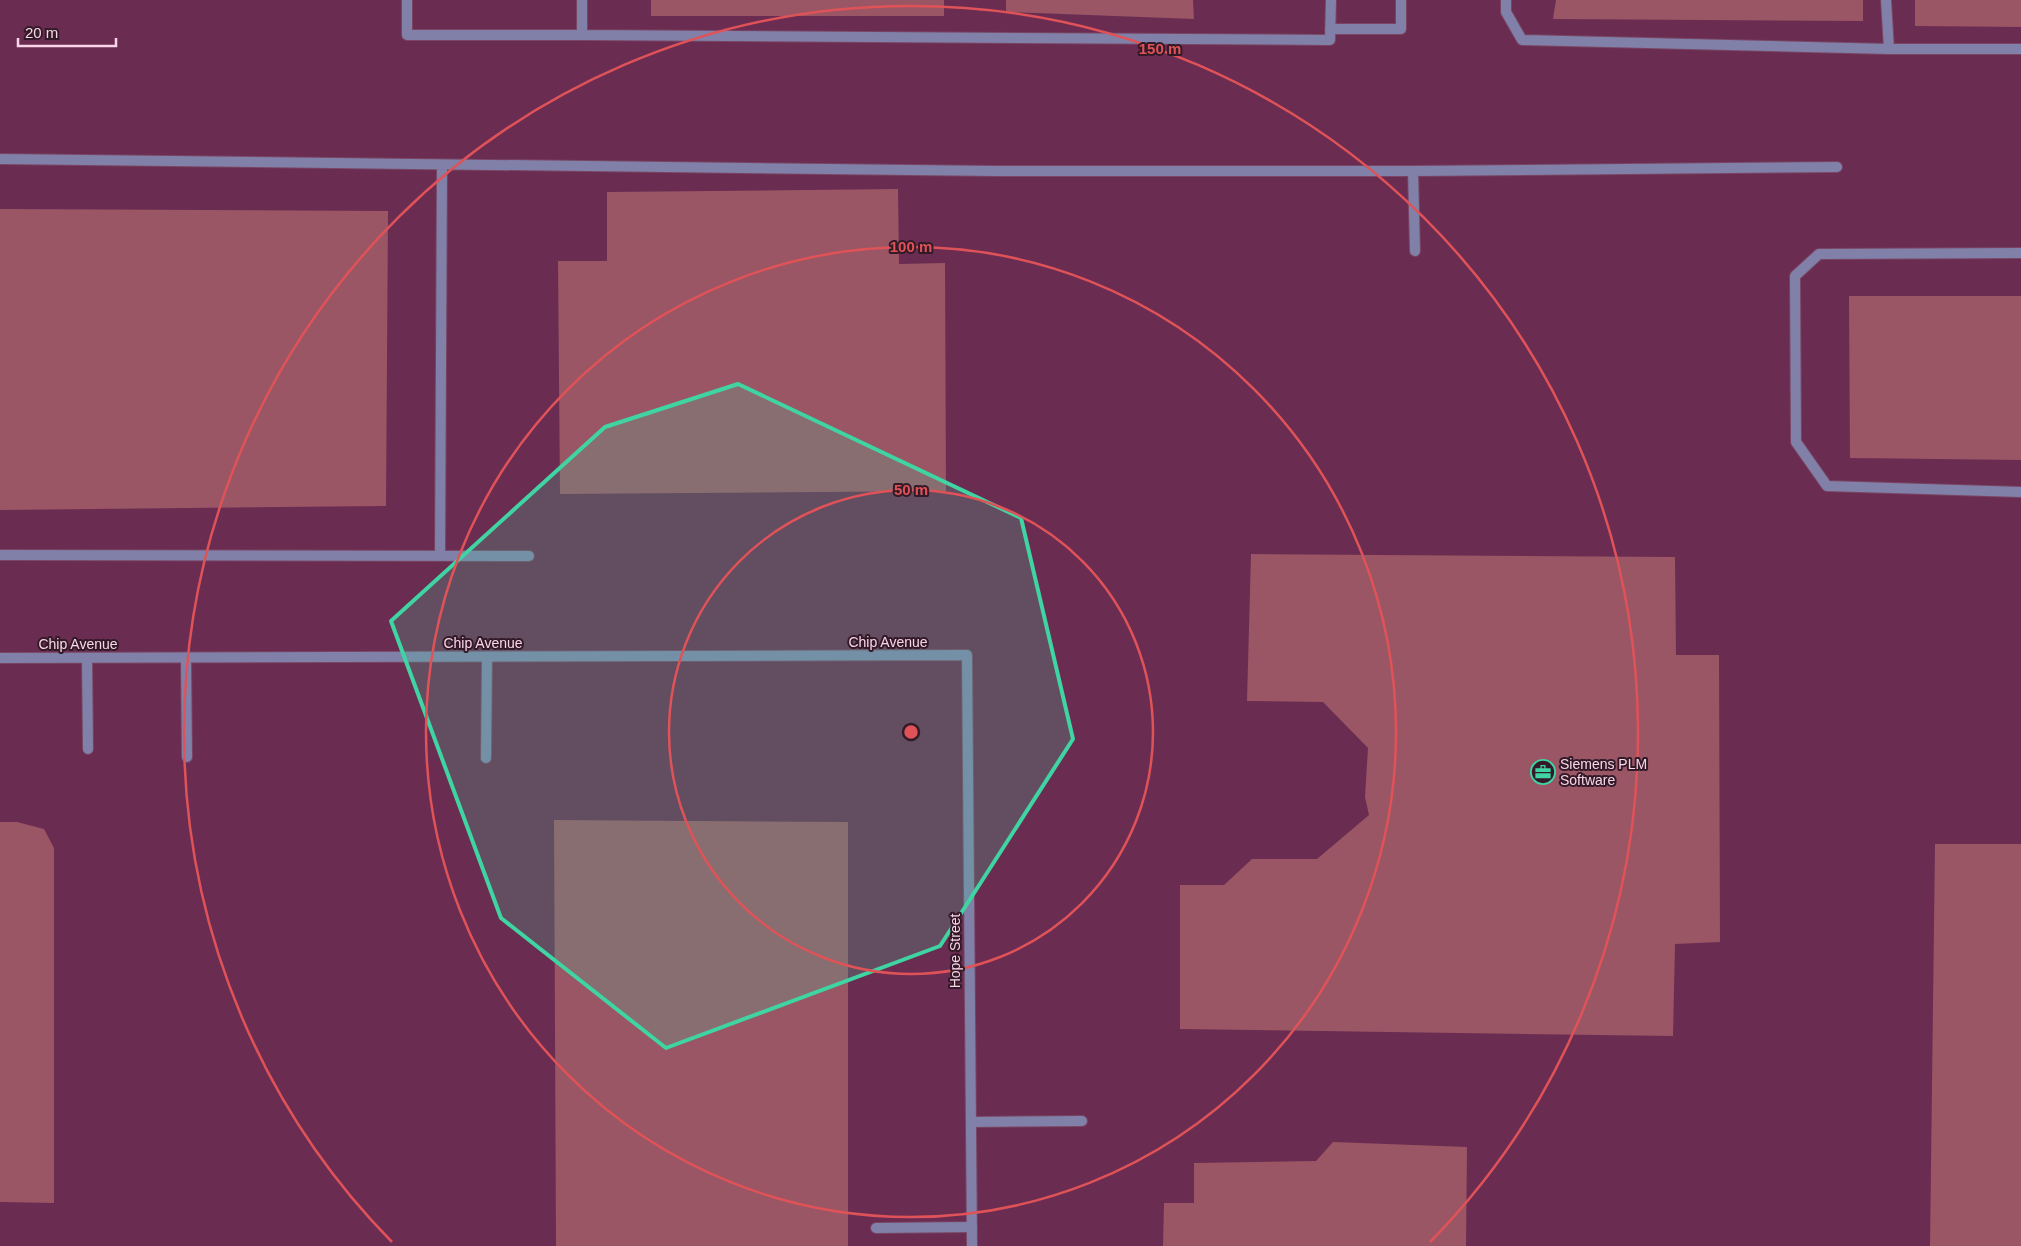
<svg xmlns="http://www.w3.org/2000/svg" width="2021" height="1246" viewBox="0 0 2021 1246" font-family="Helvetica,sans-serif">
<rect width="100%" height="100%" fill="#5d2546"/>
<path fill="#6b2c52" d="M0 0H2021V1246H0Z"/>
<path fill="#9a5665" d="M651 0H944V16H651Z
M1006 0H1193L1194 19 1006 12Z
M1556 0H1863V21L1553 19Z
M1915 0H2021V27L1915 26Z
M898 189 899 264 945 263 946 491 560 494 558 261H607V192Z
M0 209 388 211 386 506 0 510Z
M1849 296H2021V460L1850 458Z
M1251 554 1675 557 1676 655H1719L1720 942 1675 944 1673 1036 1180 1029V885H1224L1252 859H1317L1369 815 1365 797 1368 748 1323 702 1247 701Z
M554 820 848 822V1246H556Z
M0 822H17L44 829 54 848V1203L0 1202Z
M1935 844H2021V1246H1930Z
M1333 1142 1467 1147 1466 1246H1163L1164 1203H1194V1163L1316 1161Z"/>
<g fill="none" stroke-linecap="round" stroke-linejoin="round">
<defs>
<path id="service" d="M407 0V35H582V0
M1506 0V12L1522 40 1889 49 1886 0
M1330 29H1401V0
M582 35 1330 40 1331 0
M1889 49H2021
M0 159 996 171H1413L1415 251
M1413 171 1837 167
M2021 253 1819 254 1795 276 1796 442 1827 486 2021 492
M0 555 529 556
M440 556 442 165
M87 658 88 749
M186 658 187 757
M486 758 487 657
M971 1122 1082 1121
M876 1228 972 1227"/>
<path id="tertiary" d="M0 658 967 655 972 1246"/>
</defs>
<use href="#service" stroke="#794563" stroke-width="12"/>
<use href="#tertiary" stroke="#794563" stroke-width="12"/>
<use href="#service" stroke="#8180a9" stroke-width="10"/>
<use href="#tertiary" stroke="#8180a9" stroke-width="10"/>
</g>
<path fill="#3fd4a2" fill-opacity="0.2" stroke="#3fd4a2" stroke-width="4" stroke-linejoin="round" d="M738 384 1021 518 1073 739 940 946 666 1048 501 918 391 621 605 427Z"/>
<g fill="none" stroke="#df5358" stroke-width="2.5">
<circle cx="911" cy="732" r="242"/>
<circle cx="911" cy="732" r="485"/>
<path d="M392 1242A727 727 0 1 1 1430 1242"/>
</g>
<defs>
<symbol id="office-ring" viewBox="-11 -11 22 22"><circle r="9.5" fill="#331a28" stroke="#3fd4a2" stroke-width="1.5"/><path d="M-6-3h4V-5.5h4V-3h4V5H-6ZM-1-4.5V-3h2v-1.5ZM-6 0V1H6V0Z" fill="#3fd4a2"/></symbol>
</defs>
<g fill-rule="evenodd">
<use href="#office-ring" x="1529" y="758" width="28" height="28"/>
</g>
<g text-anchor="middle" dominant-baseline="central" stroke-width="4" stroke-linejoin="round" paint-order="stroke">
<g font-size="14" fill="#f9d5e7" stroke="#331a28">
<text x="888" y="642">Chip Avenue</text>
<text x="483" y="643">Chip Avenue</text>
<text x="78" y="644">Chip Avenue</text>
<text transform="translate(955 951) rotate(-90)">Hope Street</text>
</g>
<g font-size="14" fill="#f9d5e7" stroke="#331a28" text-anchor="start">
<text x="1560" y="764">Siemens PLM<tspan x="1560" dy="16">Software</tspan></text>
</g>
</g>
<circle cx="911" cy="732" r="8" fill="#df5358" stroke="#331a28" stroke-width="2.5"/>
<g font-size="15" text-anchor="middle" font-weight="bold" fill="#df5358" stroke="#331a28" stroke-width="4" stroke-linejoin="round" paint-order="stroke">
<text x="1160" y="54">150 m</text>
<text x="911" y="252">100 m</text>
<text x="911" y="495">50 m</text>
</g>
<path d="M18 38v8h98v-8" fill="none" stroke="#f9d5e7" stroke-width="2.5"/>
<text x="25" y="38" font-size="15" fill="#f9d5e7" stroke="#331a28" stroke-width="4" paint-order="stroke">20 m</text>
</svg>
